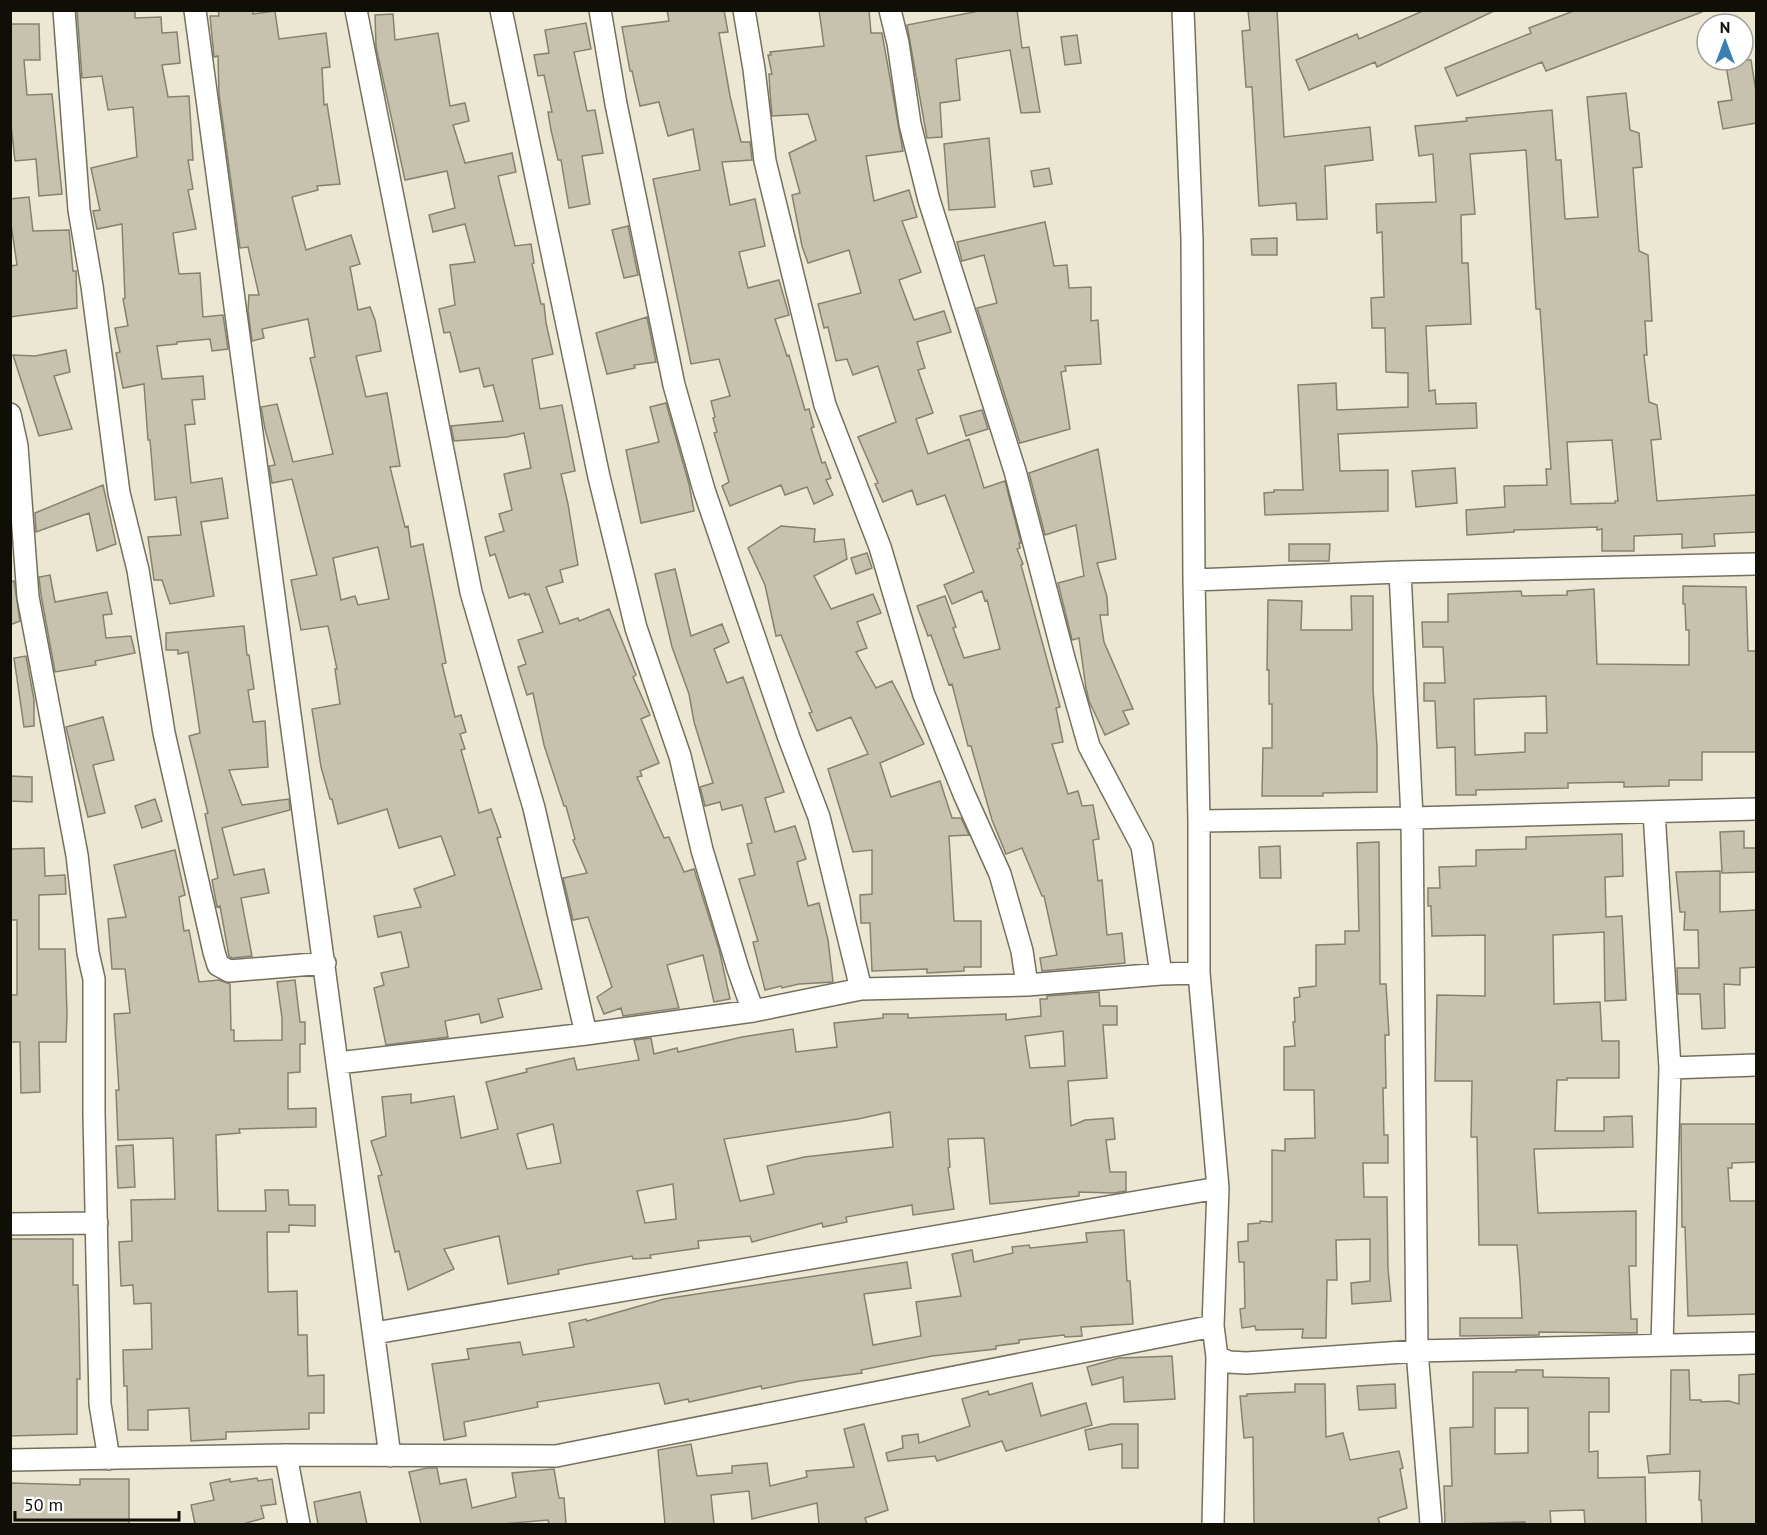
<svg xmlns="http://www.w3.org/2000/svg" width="1767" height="1535" viewBox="0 0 1767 1535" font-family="'PT Sans',sans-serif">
<rect width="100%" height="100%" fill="#ebe7d3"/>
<path fill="#c6c2ae" stroke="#85826f" stroke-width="1.5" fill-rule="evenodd" d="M77 10H135V18L161 17 162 33 177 32 180 63 162 65 168 97 189 96 193 160H188L193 189 188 190 196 229 173 233 179 274 200 273 203 317 223 315 228 349 212 351 210 339 177 342V344L157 346 162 379 203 376 205 399 192 400 195 424 185 425 191 483 222 478 228 518 201 522 214 596 170 604 162 580H154L148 537 181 535 176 497 155 500 150 440H148L144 384 123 388 116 353 120 352 115 328 128 326 123 299 125 298 122 224 97 229 93 211 100 210 91 168 137 157 133 107 108 110 102 76 82 78Z
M218 10H253V14L275 11 279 39 326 33 330 67 322 68 324 105 327 104 340 184 317 186 318 190 292 197 306 250 351 235 360 264 350 267 358 310 370 307 375 320 381 351 356 356 366 397 387 393 400 466 390 467 405 527 408 526 411 547 423 544 446 663 442 664 455 717 461 715 466 732 460 734 465 749 461 750 479 813 491 809 501 837 497 838 542 989 498 999 503 1017 481 1023 479 1014 445 1021 448 1037 386 1045 374 988 384 985 381 973 409 967 401 932 378 937 374 916 421 907 414 889 455 875 441 836 399 848 387 809 338 824 332 799H330L321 767 312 709 340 704 335 669H337L328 626 301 630 291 580 317 575 292 479 272 483 269 466 275 465 265 429 261 407 277 404 293 462 333 454 310 358 315 357 308 319 262 329 264 338 252 341 248 311 249 295H259L248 247 240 248 219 94 218 56 214 57 210 16H219ZM378 547 389 599 358 605 355 596 341 600 333 558Z
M667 10H724L728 32 719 33 730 96 741 142H750L752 160 722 162 730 205 755 199 759 218 765 246 739 252 748 288 779 280 789 315 775 319 787 356 789 355 805 410 809 409 814 427 811 428 822 463 825 462 831 478 826 480 833 495 814 504 807 487 785 495 781 485 730 506 722 486 729 482 714 433 717 432 713 418 715 417 711 401 730 396 719 359 691 364 653 179 700 170 693 129 668 136 659 102 640 106 632 71H630L622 27 669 21Z
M819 10H869L871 33H882L903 151 866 156 874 201 909 190 917 217 902 221 921 272 899 280 914 320 944 311 951 332 917 342 925 368 918 370 933 413 916 419 928 454 969 439 984 488 1005 481 1021 543H1019L1020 548 1017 549 1023 564 1021 565 1060 707 1056 708 1063 742 1052 744 1068 794 1078 791 1082 806 1093 805 1099 839 1093 840 1098 881 1102 880 1107 935 1122 933 1125 963 1042 971 1040 958 1057 955 1044 896H1042L1022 848 1006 854 992 820 971 746H968L952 684 949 685 931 635 928 636 917 606 945 596 956 627 953 628 964 658 1000 649 987 600 985 601 982 591 952 604 944 585 974 572 945 495 917 505 912 490 883 502 875 484 878 483 858 437 896 422 878 366 853 375 847 359 836 361 828 327 824 328 818 304 861 293 849 250 808 263 802 246 792 195 800 193 789 153 816 140 808 114 772 116 770 92 769 74H772L768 55H771L770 52 824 46Z
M984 10H1017L1022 48 1029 47 1040 112 1021 113 1010 50 956 59 960 100 940 103 942 137 927 138 907 25Z
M1248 10H1277L1284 137 1370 127 1373 160 1325 166 1327 219 1297 220 1296 203 1259 206 1252 87H1246L1242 31 1250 30Z
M1425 10H1496L1377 67 1375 62 1309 90 1296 60 1357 34 1359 39Z
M1576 10H1702V12L1546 71 1542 62 1457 96 1445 68 1531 33 1529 28Z
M393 14 395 40 438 33 450 106 465 103 469 121 453 125 465 163 512 153 516 172 498 176 515 246 531 244 534 263 532 264 541 304H544L546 323 553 354 532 359 540 409 562 405 575 471 561 474 568 504 578 565 560 570 563 582 546 587 560 624 578 618 579 621 609 609 636 675 633 677 650 715 641 719 659 763 640 771 642 776 637 777 664 838 669 837 684 872 694 869 719 949 730 999 714 1002 703 955 667 965 679 1008 623 1016 621 1008 604 1014 597 997 612 987 588 917 573 920 563 878 587 873 573 840 575 839 566 806H564L544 745 533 693 527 695 518 667 526 664 518 640 543 632 529 594 525 595V593L509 598 495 554 490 556 485 537 504 531 499 514 512 510 504 474 531 468 524 433 507 437 454 441 451 426 503 421 493 385 484 387 479 368 460 372 450 332 444 333 439 309 455 305 450 265 475 262 465 224 433 232 429 215 455 208 447 171 405 180 376 47 375 15Z
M586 23 591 49 574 52 587 111 595 110 603 153 582 156 590 204 569 208 561 160H558L551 130 548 112H552L544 75 538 76 534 55 549 53 545 30Z
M10 24H39L40 60H24L27 95 52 94 62 194 39 196 36 159 15 161 10 116Z
M1077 35 1081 63 1065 65 1061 37Z
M1725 60H1751L1756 92V123L1723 129 1718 102 1732 100Z
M1626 93 1630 130 1639 133 1642 167 1633 168 1639 251 1648 255 1652 321H1645L1647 355H1644L1649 402 1657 405 1661 439 1651 440 1657 501 1756 495V532L1714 534 1715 546 1682 548V534L1634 536V551H1602V529L1597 530V527L1514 530V532L1467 535 1466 510 1505 507 1504 486 1547 485 1546 469H1551L1540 309H1536L1526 150 1470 154 1475 214 1461 215 1462 263H1468L1471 324 1426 326 1429 391 1435 390 1436 404 1476 403 1477 428 1338 434 1340 471 1388 470V511L1265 515 1264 493 1274 492V490H1303L1298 385 1336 383 1337 410 1408 407V373L1386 372 1385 328H1372L1371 298 1384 297 1382 232 1377 233 1376 204 1436 202 1433 154 1419 156 1415 126 1467 121 1466 118 1552 110 1556 160H1561L1565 219 1598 217 1587 97ZM1612 440 1618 501H1615V503L1571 504 1567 442Z
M989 138 995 207 949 210 944 144Z
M1049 168 1052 184 1034 187 1031 171Z
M29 197 33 231 69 230 73 271H76L77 308 10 317V266L17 265 10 217V199Z
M1045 222 1054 266 1067 265 1069 288 1091 287V321L1098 320 1101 364 1065 366 1066 371 1061 372 1070 429 1020 443 977 308 997 303 984 255 962 261 957 242Z
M628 226 638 275 624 278 612 230Z
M1277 238V255H1252L1251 239Z
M647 317 656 362 634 365 635 368 607 374 596 333Z
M66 350 70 372 54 376 72 429 39 436 13 355 35 356Z
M666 403 689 484 694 511 641 523 626 450 659 442 650 407Z
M982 410 988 429 966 436 960 416Z
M1098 449 1116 559 1097 563 1107 597 1108 615H1100L1104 642 1133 709 1123 711 1129 724 1105 735 1089 701 1086 688 1079 638 1072 640 1058 583 1084 576 1076 525 1045 535 1029 473Z
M1455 468 1457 503 1416 507 1412 471Z
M103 485 116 544 97 551 89 513 36 532 35 513Z
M781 526 815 529 814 542 844 539 847 559 814 576 831 609 873 594 881 613 857 622 867 648 856 652 876 688 892 681 924 744 880 763 891 797 940 781 952 818H961L969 835 949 836 954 921H981V967H964V971L927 973V969L872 971 870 923H861L860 895 872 894V850L853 852 828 769 868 754 851 717 817 731 809 713 812 712 781 635 776 636 765 585 748 548Z
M1289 544H1330L1329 561H1289Z
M867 553 872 568 856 574 851 558Z
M675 569 691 636 722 624 729 642 714 649 727 683 743 677 784 792 765 798 775 832 795 826 806 859 797 862 808 906 819 903 828 940 833 982 799 984 782 988 781 986 765 990 753 942 758 941 739 879 755 875 747 844 752 843 742 805 722 810 720 802 705 806 700 787 713 783 694 722 689 694 672 647 655 574Z
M50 575 55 602 107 592 112 614 103 615 106 638 131 636 135 653 95 661 96 665 55 672 41 595 39 577Z
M14 581 20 621 10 625V582Z
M1683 586 1746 587 1748 651H1756V752H1702V780H1669V786L1624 787V782L1568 783V788L1476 790V795H1456L1455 747 1437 748 1435 701H1424V683H1445L1443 647H1423L1422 622H1448V594L1521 591 1522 596 1567 595V591L1594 589 1597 664 1689 665V630H1686L1685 604H1683ZM1546 696 1547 733H1525V752L1475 755 1474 699Z
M1351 596H1373V690L1377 747V792L1323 793V796H1262L1263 748H1272V704H1269V670H1267L1268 600 1302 601 1301 630H1352Z
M244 626 247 655H249L254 689 248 690 253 722 265 721 268 767 229 770 242 805 289 799 290 810 222 828 234 875 264 869 269 893 241 898 252 956 232 958 229 956 220 906 217 907 212 880 218 878 205 814 208 813 189 736 200 733 188 652 178 654V650H166V633Z
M26 656 34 700V726L24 727 14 658Z
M103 717 114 760 93 765 105 813 88 817 66 727Z
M10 776 32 777V802L10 801Z
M155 799 162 821 142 828 135 806Z
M1744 831V848H1756V872L1722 873 1720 832Z
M1622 834 1623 876 1605 877 1606 917 1622 916 1626 1000 1605 1001 1604 932 1553 935 1554 1004 1600 1002 1602 1041H1619V1078H1567V1080H1557L1555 1131H1604V1117L1632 1116 1633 1147 1534 1149 1538 1213 1636 1211V1266H1629L1631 1319H1637V1333L1539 1332V1335L1460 1336V1318H1522L1520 1281 1517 1245H1479L1477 1137H1471L1472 1081H1435L1437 995 1485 996V935L1432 936 1431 906H1428V888H1440L1439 867 1476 866V850L1526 849V837Z
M1379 842 1380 984H1386L1389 1035H1385L1386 1088H1383L1384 1135H1388V1163H1363L1364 1197H1387L1388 1268 1391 1301 1352 1304 1351 1283 1370 1281V1239L1336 1240 1337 1280H1327L1326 1338H1302L1303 1329 1256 1330 1255 1326 1242 1328 1240 1309 1245 1308 1244 1262H1239L1238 1242 1248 1241V1224L1260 1223V1221L1272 1222V1150L1285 1151V1139L1315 1138 1314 1090H1284V1047L1295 1046 1293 1022H1295L1294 998 1300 997 1299 988 1316 986V945L1345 944V931H1359L1357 843Z
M1280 846 1281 878H1260L1259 847Z
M44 848 45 876 65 875 66 894 39 895V949H65L67 1014 66 1042H39L40 1092 21 1093 20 1042H10V995H17V920H10V849Z
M175 850 185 895 179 897 184 931 189 930 199 982 219 980 230 984 231 1030H234V1041L282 1040V1018L277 982 295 980 300 1022H305V1044H300V1072L288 1073V1109L316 1108V1127L239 1129 240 1133 216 1135 218 1211H266L265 1190H288L289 1205H315V1226L289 1225V1232H267L268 1292 297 1291 298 1335H307L308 1376 324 1375V1413H309V1429L226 1432V1439L191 1441 189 1408 148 1410V1430H128L127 1386H124L123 1350 152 1349 151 1303 134 1304 133 1285 121 1286 119 1242 132 1241 131 1200 175 1199 173 1138 118 1140 116 1090H119L114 1014 130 1013 125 969H112L108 919 126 917 114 865Z
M1720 871V912L1756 910V967L1740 968V985L1724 984 1725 1028 1702 1029 1700 994H1678L1677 968H1699L1698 930H1684L1685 912H1680L1676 872Z
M1099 992 1100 1006H1117V1025H1103L1107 1078 1068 1081 1071 1126 1085 1120 1113 1118 1115 1139 1106 1140 1110 1172H1126V1191L1114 1193 1079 1192V1196L990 1204 984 1138 948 1139 950 1167 948 1168 954 1209 913 1215 912 1205 846 1217 847 1222 823 1227 822 1223 752 1242 750 1236 698 1241 699 1248 650 1255 651 1258 633 1259 632 1256 587 1264 558 1270 559 1274 508 1284 499 1236 444 1249 454 1269 408 1290 399 1251 395 1252 378 1176 382 1175 371 1141 386 1136 382 1097 411 1094V1103L454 1096 461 1138 498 1129 486 1082 527 1072 526 1069 574 1058 577 1070 639 1060 634 1040 651 1038 654 1054 677 1048 678 1052 742 1037 793 1029 796 1052 837 1047 834 1023 883 1018V1014H908V1018L1006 1014V1020L1041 1016 1040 999H1047V996ZM1063 1031 1065 1066 1030 1068 1025 1036ZM890 1112 893 1147 804 1157 767 1166 774 1194 740 1201 724 1139 858 1119ZM553 1124 561 1163 527 1169 517 1134ZM673 1184 676 1219 645 1223 637 1191Z
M1681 1124H1756V1162L1732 1163V1168H1728L1730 1201H1756V1314L1688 1316 1685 1227H1682Z
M133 1145 135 1187 118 1188 116 1146Z
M1124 1230 1127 1281H1130L1133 1324 1081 1327 1082 1336 1065 1337 1064 1335 1019 1340V1343L996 1346V1349L932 1356 861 1370 862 1373 800 1381 762 1389 761 1386 689 1402 688 1399 665 1404 659 1383 537 1402 538 1407 464 1422 466 1436 444 1440 432 1364 469 1359 467 1349 520 1342 523 1355 574 1347 569 1323 586 1319 587 1321 664 1299 907 1262 911 1288 864 1294 873 1345 921 1336 916 1302 961 1296 952 1254 972 1250 974 1262 1013 1253 1012 1247 1029 1245 1030 1248 1087 1242 1086 1233Z
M10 1239H73V1285H78L79 1321 80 1379H77V1434L10 1436Z
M1172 1356 1175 1399 1124 1402 1123 1377 1092 1385 1087 1367 1119 1358Z
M1516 1370H1543V1377L1609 1378V1412H1589V1452L1598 1451V1478L1645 1477 1646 1524H1585L1584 1510 1550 1511 1551 1524H1525V1522L1445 1524 1444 1486H1452L1450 1428 1473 1427V1372H1516ZM1495 1408H1528V1453L1495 1454Z
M1671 1370H1689L1690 1400H1701V1402L1729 1401 1739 1404V1375L1756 1374V1524H1702L1701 1500H1699L1700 1471 1649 1473 1647 1456 1670 1454Z
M1032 1383 1041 1416 1086 1403 1092 1425 1006 1451 1002 1441 937 1461 935 1456 888 1461 886 1453 903 1448 902 1436 918 1434 919 1443 970 1426 962 1399 988 1391 989 1395Z
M1295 1384H1325L1326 1437 1343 1433 1350 1460 1399 1451 1403 1468 1400 1469 1407 1508 1378 1518 1380 1524H1254L1253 1437 1244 1438 1240 1396H1247V1394L1295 1392Z
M1395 1384 1396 1408 1359 1410 1357 1386Z
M864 1424 888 1510 865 1518 867 1524H819L817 1503 752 1519 749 1491 711 1495 714 1524H665L658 1450 691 1444 697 1476 732 1473V1466L767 1463 770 1486 807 1477 806 1471 854 1467 844 1429Z
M1111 1424H1138V1468H1122V1444L1089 1450 1085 1430Z
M427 1468H437L440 1484 466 1479 472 1508 516 1497 512 1473 554 1469 559 1498H564L566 1524H549L548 1520 502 1524H421L409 1472Z
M257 1478 258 1481 272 1479 276 1504 261 1506 264 1518 243 1524H195L191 1505 214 1500 210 1483 230 1479V1482Z
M80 1479H129V1524H10V1483L80 1485Z
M360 1492 367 1524H318L314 1502Z"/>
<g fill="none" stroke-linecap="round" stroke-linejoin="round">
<defs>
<path id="street" d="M64 10 79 210 92 286 119 493 138 570 164 733 214 952 218 965 229 971 325 963
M195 10 390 1456
M356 10 471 592 534 808 586 1034
M501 10 599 477 636 628 680 756 702 850 738 969 753 1011
M600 10 616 104 674 385 704 490 789 738 819 817 861 989
M744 10 754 69 765 161 825 405 880 547 924 695 964 794 1000 874 1022 951 1027 985
M890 10 898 43 910 124 929 200 1015 471 1065 662 1089 746 1142 846 1161 974
M1183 10 1192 239 1194 580 1199 821V973L1218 1188 1213 1326 1217 1357 1213 1524
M10 414 17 446 28 597 77 855 88 953 94 979V1113L100 1404 109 1459
M1400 572 1412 818 1417 1351 1431 1524
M1194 580 1400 572 1756 564
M1654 812 1670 1068 1662 1344
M1199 821 1412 818 1756 809
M338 1063 586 1034 753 1011 861 989 1027 985 1161 974 1199 973
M1670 1068 1756 1065
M10 1224 97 1223
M375 1333 1218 1188
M1217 1357 1229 1362 1246 1363 1417 1351 1756 1343
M286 1455 299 1524
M10 1460 286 1455 556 1456 1213 1326"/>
</defs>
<use href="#street" stroke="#73705e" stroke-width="24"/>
<use href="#street" stroke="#fff" stroke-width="21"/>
</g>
<rect width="1767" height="1535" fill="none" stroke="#0f0e07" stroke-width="24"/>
<g transform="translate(1725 42)"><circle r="28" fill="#ffffff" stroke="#9f9f9c" stroke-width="1.5"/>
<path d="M0-4.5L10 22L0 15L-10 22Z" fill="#3a80b5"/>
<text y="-9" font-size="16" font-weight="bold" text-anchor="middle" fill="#0f0e07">N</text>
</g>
<path d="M15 1511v9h164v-9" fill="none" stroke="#0f0e07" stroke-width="3"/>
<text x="24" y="1511" font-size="18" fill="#0f0e07" stroke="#ffffff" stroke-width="4.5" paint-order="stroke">50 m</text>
</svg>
